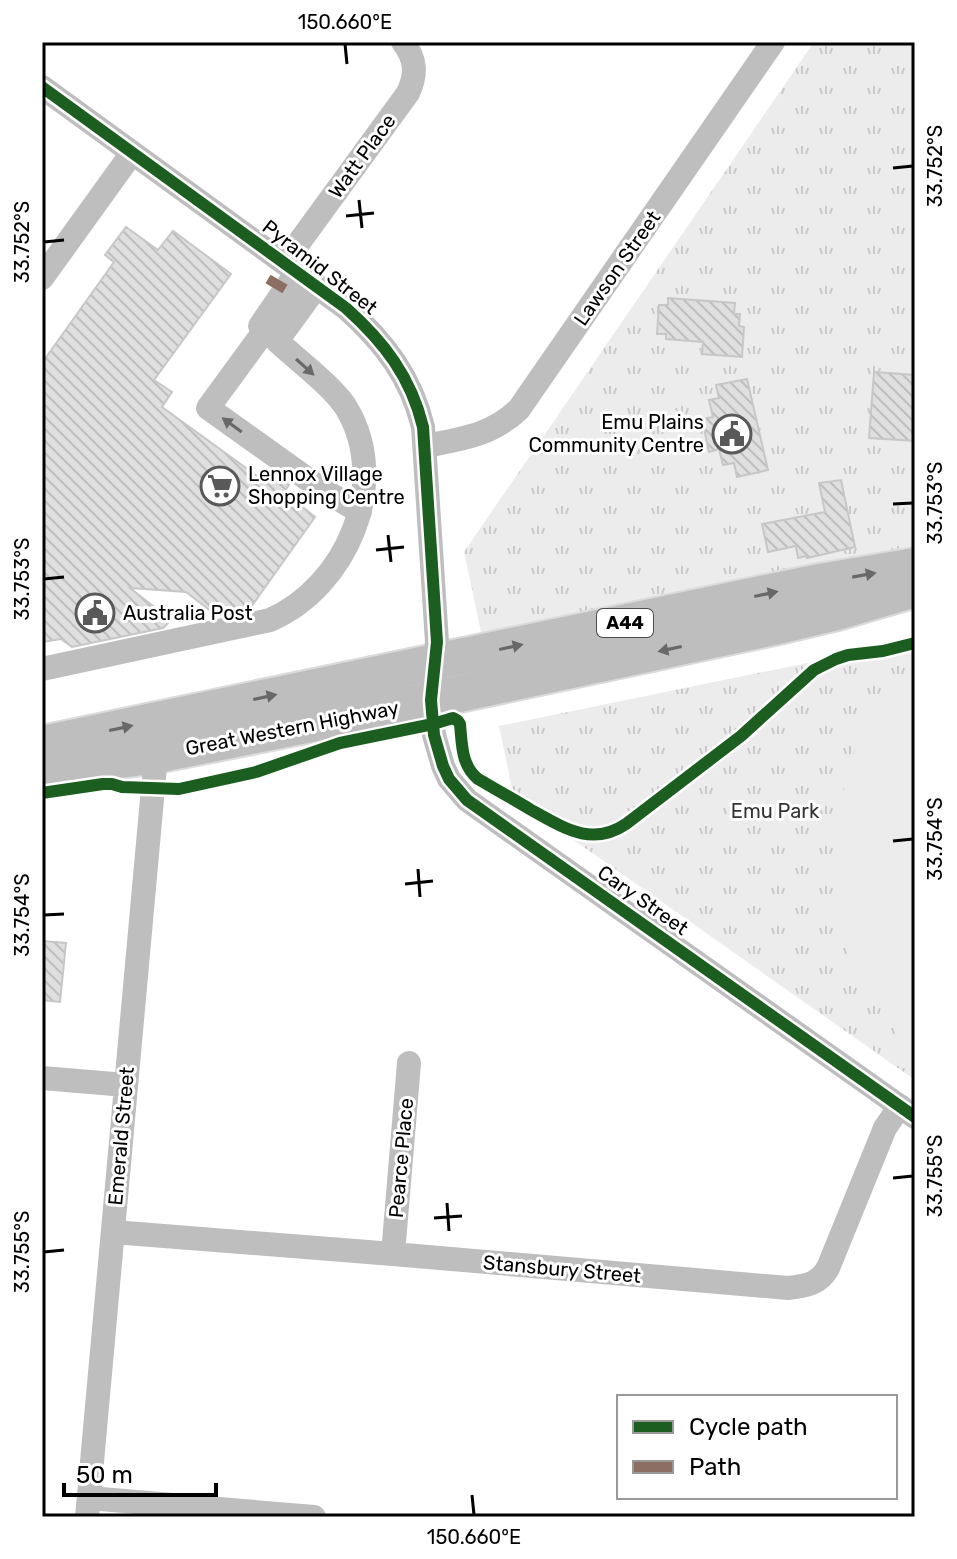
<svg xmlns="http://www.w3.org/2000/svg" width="957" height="1559" viewBox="0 0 957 1559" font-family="Rubik,sans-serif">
<defs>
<pattern id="grass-tufts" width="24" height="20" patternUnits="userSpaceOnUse" patternTransform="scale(2)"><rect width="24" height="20" fill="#ececec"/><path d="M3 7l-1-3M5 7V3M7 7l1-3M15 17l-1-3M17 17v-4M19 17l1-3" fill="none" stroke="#c9c9c9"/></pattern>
<pattern id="building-back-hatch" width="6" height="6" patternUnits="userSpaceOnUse" patternTransform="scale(2)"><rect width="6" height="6" fill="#dfdfdf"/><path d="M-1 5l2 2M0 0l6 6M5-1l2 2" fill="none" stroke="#bebebe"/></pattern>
</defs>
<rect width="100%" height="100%" fill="#fff"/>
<path fill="url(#grass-tufts)" d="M814 42H915V545L482 637 464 552Z
M915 641V1080L514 798 499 726Z"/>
<path fill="#ececec" d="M915 668V1050L900 1038 849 961 835 882 842 797 861 726Z"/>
<path fill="url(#building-back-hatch)" stroke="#c7c7c7" stroke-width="2" d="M126 227 158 250 173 231 231 274 154 380 172 392 162 407 264 481 266 478 270 482 275 474 289 485 284 492 315 517 251 607 247 604 243 610 217 616 186 592 130 588 171 620 163 628 72 647 61 639 42 642V363L114 262 105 255Z
M668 298 735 303 734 314H740L739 326 744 327 742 357 702 354 703 342 666 339V334H657L659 305H668Z
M874 372 915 375V441L869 438Z
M747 379 768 470 737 477 734 463 723 465 719 449 709 452 702 419 713 417 709 400 719 398 716 385Z
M841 480 855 547 807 558 806 556 798 558 796 546 768 552 762 524 825 512 819 483Z
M42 941 66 943 60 1002 42 1000Z"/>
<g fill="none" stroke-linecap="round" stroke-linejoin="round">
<defs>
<path id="highway" d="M42 744 814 583 915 566
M42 771 156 755 431 700 774 627 837 612 915 589"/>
</defs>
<use href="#highway" stroke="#dbdbdb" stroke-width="40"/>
<path stroke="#bebebe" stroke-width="24" d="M42 87 346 308C384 342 411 377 423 427L437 642 431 700 434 735 443 766 449 779 467 800 915 1117
M284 263 408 93C417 74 416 59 403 42
M42 278 132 153
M265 330 208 408 320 488 360 512
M272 337 260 326 297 272
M425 446C461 439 491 436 519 409L773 42
M42 669 270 620C346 587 391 484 347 409 335 388 296 359 277 341L317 286
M42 1078 126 1085
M113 1232 393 1254 788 1288C806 1286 819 1284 828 1268L885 1128 900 1106
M393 1254 409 1063
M89 1498 314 1517
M87 1517 156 755"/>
<use href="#highway" stroke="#bebebe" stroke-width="36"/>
<path stroke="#8d6e63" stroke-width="10" stroke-dasharray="20 10" stroke-linecap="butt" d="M268 279 285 289"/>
<defs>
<path id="cycleway" d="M42 87 346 308C384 342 411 377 423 427L437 642 431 700 434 735 443 766 449 779 467 800 915 1117
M42 793 103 784H112L122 787 179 789 256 772 340 743 433 724 453 718 458 721 460 724C462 744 461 765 478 779 497 790 515 800 533 811 564 828 592 847 626 824L741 736 814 670 836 659 848 655 883 651 915 643"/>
</defs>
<use href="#cycleway" stroke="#fff" stroke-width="17"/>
<use href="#cycleway" stroke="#1b5e20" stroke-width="12"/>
</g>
<defs><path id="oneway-solid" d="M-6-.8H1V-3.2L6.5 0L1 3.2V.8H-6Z" transform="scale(2)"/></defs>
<g fill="#686868">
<use href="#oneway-solid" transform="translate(305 367) rotate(42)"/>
<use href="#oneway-solid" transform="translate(232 425) rotate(-144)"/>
<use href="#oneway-solid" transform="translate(864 575) rotate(-10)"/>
<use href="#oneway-solid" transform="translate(766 594) rotate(-12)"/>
<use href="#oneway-solid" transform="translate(511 647) rotate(-12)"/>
<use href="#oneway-solid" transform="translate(670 649) rotate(168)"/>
<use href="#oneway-solid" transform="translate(265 697) rotate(-12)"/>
<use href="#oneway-solid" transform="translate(121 728) rotate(-12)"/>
</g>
<path fill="none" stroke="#000" stroke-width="3" d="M345 44 347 64M893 168 913 166M359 200 362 228M346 216 374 213M44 242 64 240M893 504 913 503M388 535 391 562M376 550 404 547M44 579 64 577M893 841 913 839M418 869 420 897M405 884 433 881M44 915 64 914M893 1178 913 1176M447 1203 449 1231M434 1218 462 1216M44 1252 64 1250M472 1495 474 1515"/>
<defs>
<symbol id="civic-ring" viewBox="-11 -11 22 22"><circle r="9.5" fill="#fff" stroke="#595959" stroke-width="1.5"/><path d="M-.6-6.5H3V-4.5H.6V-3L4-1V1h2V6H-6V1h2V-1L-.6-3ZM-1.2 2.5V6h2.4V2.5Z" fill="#595959"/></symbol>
<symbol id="supermarket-ring" viewBox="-11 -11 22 22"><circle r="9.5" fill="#fff" stroke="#595959" stroke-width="1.5"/><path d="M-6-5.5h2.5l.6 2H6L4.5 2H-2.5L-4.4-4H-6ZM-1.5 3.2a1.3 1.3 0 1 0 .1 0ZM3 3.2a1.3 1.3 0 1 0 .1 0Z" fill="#595959"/></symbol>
</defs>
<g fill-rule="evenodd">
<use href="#civic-ring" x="710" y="412" width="44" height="44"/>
<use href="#supermarket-ring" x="198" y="464" width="44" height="44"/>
<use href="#civic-ring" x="73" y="591" width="44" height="44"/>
</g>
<g text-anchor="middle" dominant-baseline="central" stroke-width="6" stroke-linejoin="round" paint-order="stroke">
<rect fill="#fff" stroke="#4c4c4c" stroke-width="2" x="597" y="609" width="56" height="28" rx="6"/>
<g font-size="18" font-weight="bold" fill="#000">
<text x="625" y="623">A44</text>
</g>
<g font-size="20" fill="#000" stroke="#fff">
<text transform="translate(362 156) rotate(-54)">Watt Place</text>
<text transform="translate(320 267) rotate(38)">Pyramid Street</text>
<text transform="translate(617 268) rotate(-55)">Lawson Street</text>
<text transform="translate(292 728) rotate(-11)">Great Western Highway</text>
<text transform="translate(643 900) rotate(35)">Cary Street</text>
<text transform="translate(121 1136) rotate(-85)">Emerald Street</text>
<text transform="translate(401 1158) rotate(-85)">Pearce Place</text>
<text transform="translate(562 1269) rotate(5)">Stansbury Street</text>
</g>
<g font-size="20" fill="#000" stroke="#fff" text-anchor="start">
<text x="704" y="422" text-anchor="end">Emu Plains<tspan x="704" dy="23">Community Centre</tspan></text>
<text x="248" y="474">Lennox Village<tspan x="248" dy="23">Shopping Centre</tspan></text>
<text x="123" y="613">Australia Post</text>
</g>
<g font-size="20" fill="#333" stroke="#fff">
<text x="775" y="811">Emu Park</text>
</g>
</g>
<rect width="957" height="1559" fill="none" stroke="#ffffff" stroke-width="88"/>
<rect x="617" y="1395" width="280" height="104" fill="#ffffff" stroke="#999999" stroke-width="2"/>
<rect x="633" y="1421" width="40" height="12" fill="#1b5e20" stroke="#999999" stroke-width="2"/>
<text x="689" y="1435" font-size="24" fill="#000000">Cycle path</text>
<rect x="633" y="1461" width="40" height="12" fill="#8d6e63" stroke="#999999" stroke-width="2"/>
<text x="689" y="1475" font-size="24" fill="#000000">Path</text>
<path d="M64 1483v12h152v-12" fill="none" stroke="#000000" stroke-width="4"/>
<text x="76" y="1483" font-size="24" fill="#000000" stroke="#ffffff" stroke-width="6" paint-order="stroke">50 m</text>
<rect x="44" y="44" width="869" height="1471" fill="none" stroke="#000" stroke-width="3"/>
<g font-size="20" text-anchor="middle" fill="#000">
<text x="345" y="29">150.660°E</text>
<text transform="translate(935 166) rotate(-90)" y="7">33.752°S</text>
<text transform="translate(22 242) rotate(-90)" y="7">33.752°S</text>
<text transform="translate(935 503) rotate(-90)" y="7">33.753°S</text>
<text transform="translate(22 579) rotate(-90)" y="7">33.753°S</text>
<text transform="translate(935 839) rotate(-90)" y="7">33.754°S</text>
<text transform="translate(22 915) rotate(-90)" y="7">33.754°S</text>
<text transform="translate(935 1176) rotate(-90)" y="7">33.755°S</text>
<text transform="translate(22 1252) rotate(-90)" y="7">33.755°S</text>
<text x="474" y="1544">150.660°E</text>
</g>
</svg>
